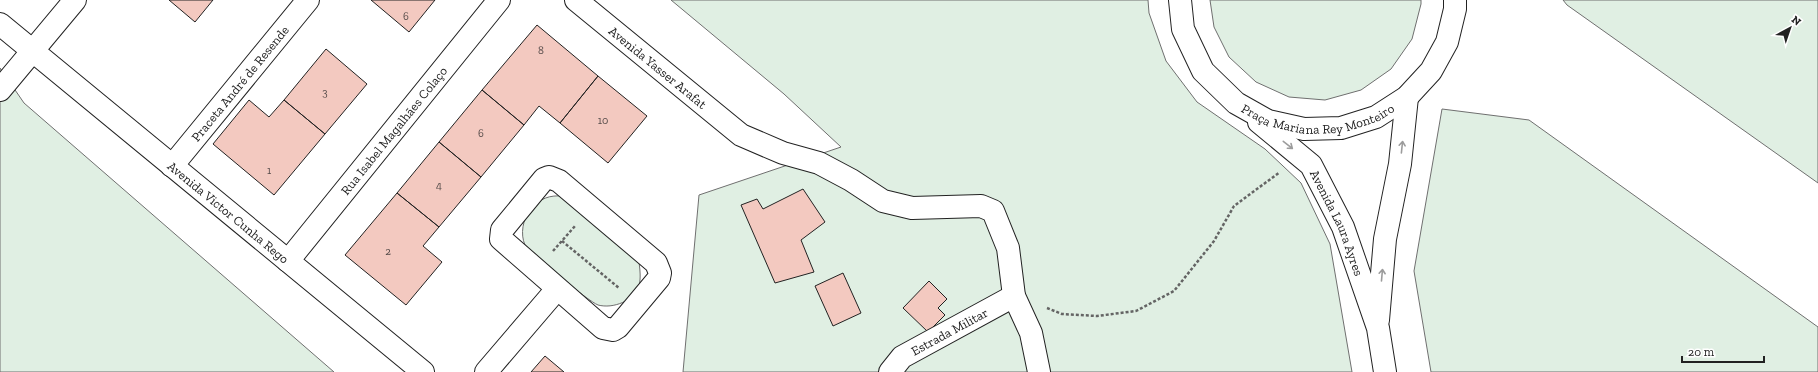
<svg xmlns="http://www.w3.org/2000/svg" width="1818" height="372" viewBox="0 0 1818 372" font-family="'Zilla Slab',serif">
<rect width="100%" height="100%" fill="#fff"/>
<path fill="#e0efe3" stroke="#6f6f6f" d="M671 0H1148L1149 13 1166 61 1197 102 1265 149 1301 183 1330 244 1352 372H683L699 195 841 147 784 94Z
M1210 0H1421V4L1412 39 1391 69 1361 90 1325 100 1289 97 1256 82 1229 57 1214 27Z
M1563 0H1818V183L1567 5Z
M0 68 24 103 334 372H0Z
M1442 109 1529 120 1818 327V372H1431L1414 271Z
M565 196 639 262C640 270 641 278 639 286 634 301 613 309 598 305 588 301 530 254 525 245 520 234 523 219 530 210 541 198 548 195 565 196Z"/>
<path fill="#f3c9c0" stroke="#222" d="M169 0H213L195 22Z
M371 0H435L409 32Z
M537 25 598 76 560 123 539 106 524 125 482 90Z
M326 49 367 84 325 134 284 100Z
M598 76 647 116 608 163 560 123Z
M482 90 524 125 481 177 439 142Z
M249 100 269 117 284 100 325 134 274 195 213 144Z
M439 142 481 177 439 227 397 193Z
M803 189 825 222 801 240 814 272 775 283 741 205 757 199 763 209Z
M397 193 439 227 423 246 442 262 406 305 345 255Z
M843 273 861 313 833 326 815 286Z
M929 281 947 299 938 308 945 315 928 332 903 308Z
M545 356 564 372H531Z"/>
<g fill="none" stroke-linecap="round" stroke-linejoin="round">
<defs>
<g id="minor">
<path id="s1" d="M576 0 741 135 783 153 819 163 851 180 883 201 912 208 981 206 993 211 1008 248 1014 296 1031 333 1039 372"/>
<path id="s2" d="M0 24 423 372"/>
<path id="s3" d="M172 166 308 0"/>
<path d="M549 177 559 181 656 263 660 273 659 278 618 327 613 330 603 328 501 239 502 230 544 179Z"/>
<path id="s4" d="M288 261 499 0"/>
<path d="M486 372 557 289"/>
<path id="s5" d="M890 372 902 357 1014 296"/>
</g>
<g id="tertiary">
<path id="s6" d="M1180 0 1183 29 1203 71 1236 103 1268 121 1304 129 1341 128 1376 117 1407 97 1431 71 1447 42 1455 9V0"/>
<path d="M0 90 75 0"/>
<path id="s7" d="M1259 122 1311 165 1343 227 1378 328 1385 372"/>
<path d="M1378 320 1385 239 1400 164 1407 97"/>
</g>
</defs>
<use href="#minor" stroke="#222" stroke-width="24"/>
<use href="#tertiary" stroke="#222" stroke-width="24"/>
<path stroke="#646464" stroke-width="2.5" stroke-dasharray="3 2" stroke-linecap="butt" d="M562 241 619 288
M553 251 575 226
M1047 308 1062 314 1097 316 1136 311 1174 291 1214 241 1234 206 1280 172"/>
<use href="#minor" stroke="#fff" stroke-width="22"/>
<use href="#tertiary" stroke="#fff" stroke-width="22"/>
</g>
<defs><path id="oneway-shaft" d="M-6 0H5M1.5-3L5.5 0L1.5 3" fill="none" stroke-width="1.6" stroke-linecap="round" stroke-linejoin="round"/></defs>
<g stroke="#9c9c9c">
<use href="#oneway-shaft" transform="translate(1288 145) rotate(38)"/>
<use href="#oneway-shaft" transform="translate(1402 147) rotate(-84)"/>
<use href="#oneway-shaft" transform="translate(1382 275) rotate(-85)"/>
</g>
<g text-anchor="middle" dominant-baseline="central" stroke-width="3" stroke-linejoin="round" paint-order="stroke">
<g font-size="11" fill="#564c4a">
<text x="406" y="16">6</text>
<text x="541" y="50">8</text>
<text x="325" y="92">3</text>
<text x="603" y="120">10</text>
<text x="481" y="133">6</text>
<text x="269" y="170">1</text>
<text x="439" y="185">4</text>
<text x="388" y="251">2</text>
</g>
<g font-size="13" fill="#222" stroke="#fff">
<text stroke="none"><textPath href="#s1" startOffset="106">Avenida Yasser Arafat</textPath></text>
<text stroke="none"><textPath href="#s3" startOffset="107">Praceta André de Resende</textPath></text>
<text stroke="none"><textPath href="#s6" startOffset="209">Praça Mariana Rey Monteiro</textPath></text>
<text stroke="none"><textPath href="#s4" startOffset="168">Rua Isabel Magalhães Colaço</textPath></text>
<text stroke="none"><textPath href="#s2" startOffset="296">Avenida Victor Cunha Rego</textPath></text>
<text stroke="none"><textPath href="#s7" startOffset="131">Avenida Laura Ayres</textPath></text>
<text stroke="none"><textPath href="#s5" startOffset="73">Estrada Militar</textPath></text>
</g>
</g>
<g transform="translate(1790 28) rotate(40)" stroke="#ffffff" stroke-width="3" paint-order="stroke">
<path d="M0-3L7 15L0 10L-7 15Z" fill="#222222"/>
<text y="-6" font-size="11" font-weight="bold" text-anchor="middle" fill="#222222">N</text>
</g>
<path d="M1682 356v6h82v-6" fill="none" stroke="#222222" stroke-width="2"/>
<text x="1688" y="356" font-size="12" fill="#222222" stroke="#ffffff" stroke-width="3" paint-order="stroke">20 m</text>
</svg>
